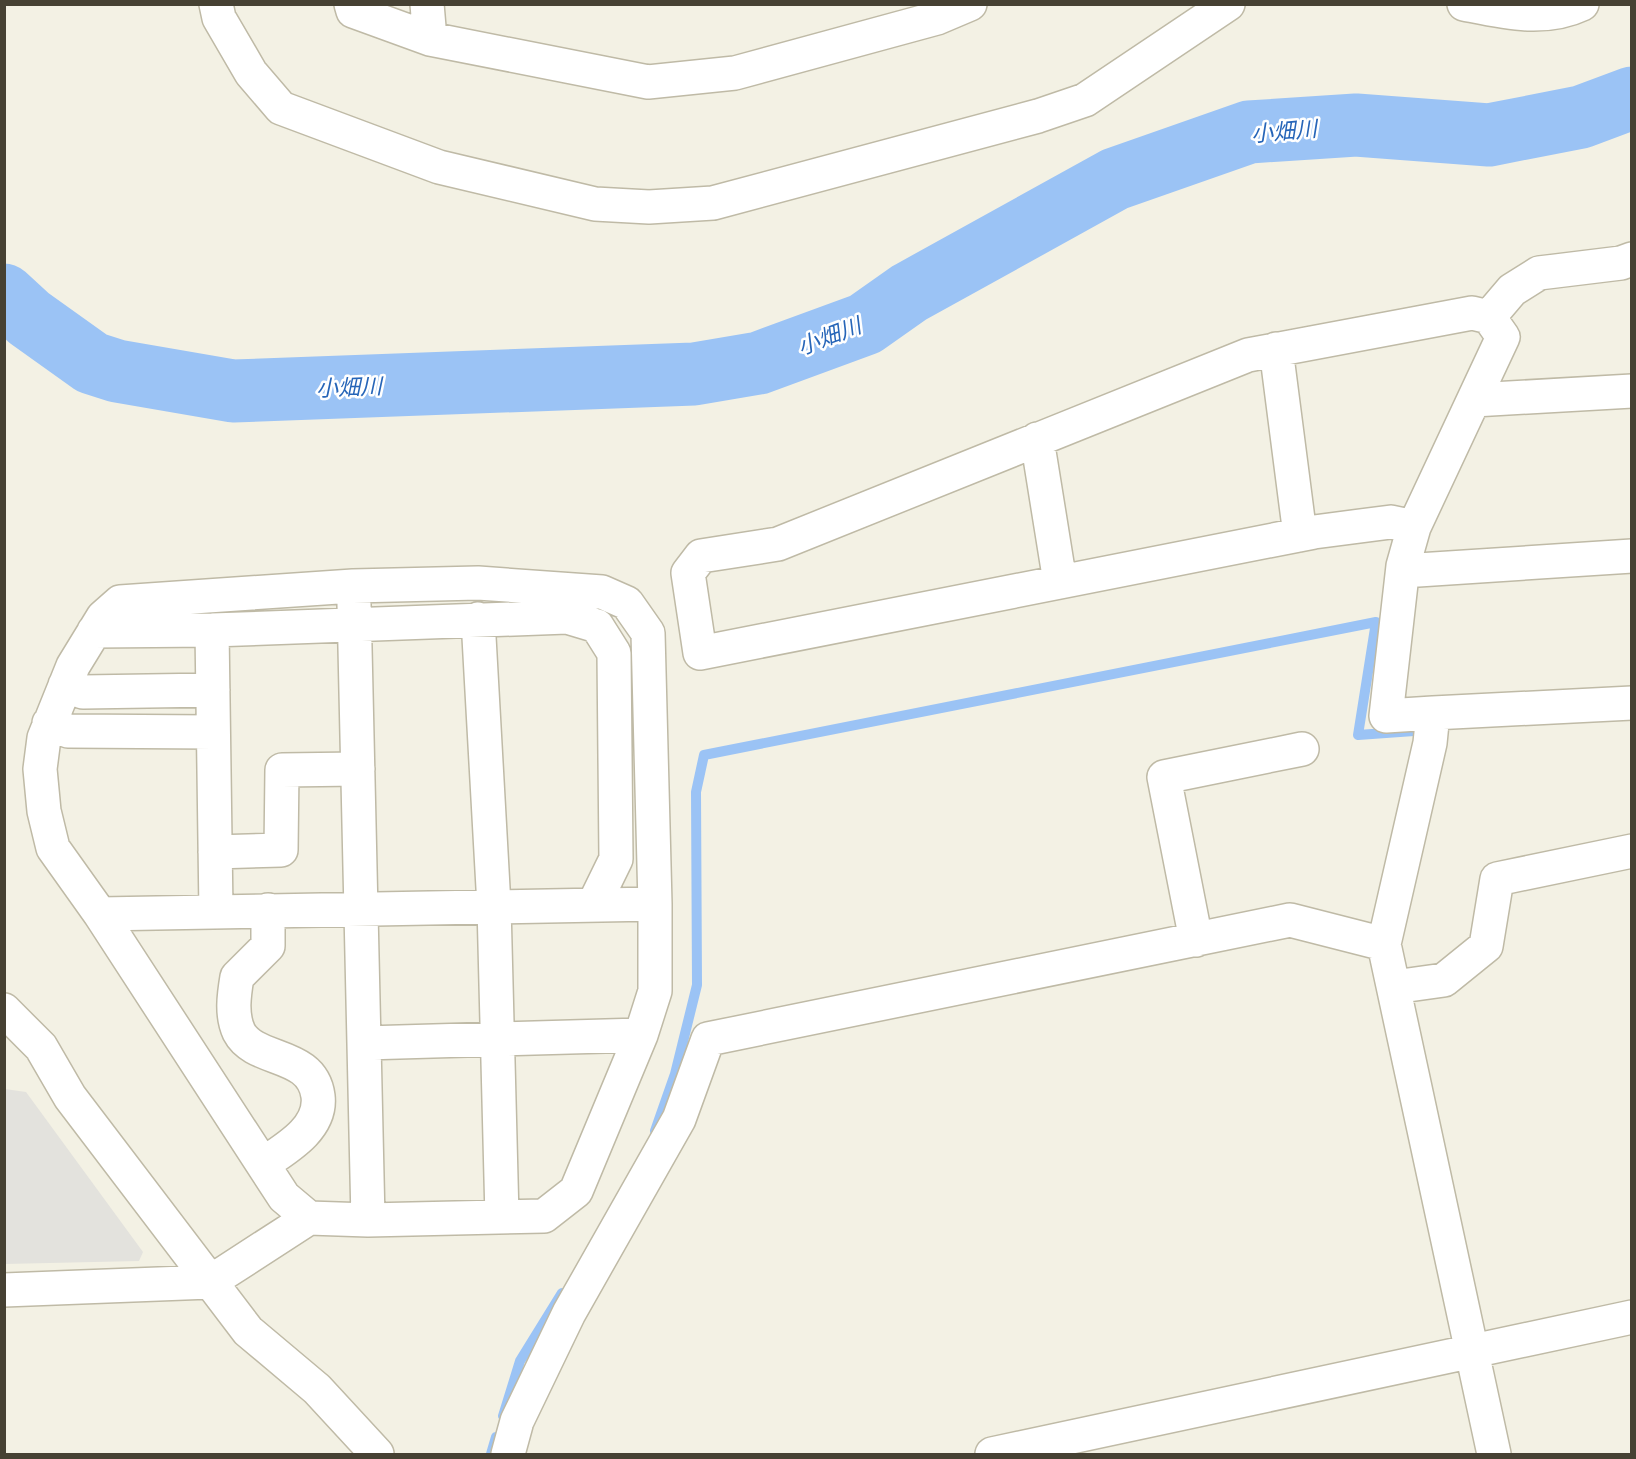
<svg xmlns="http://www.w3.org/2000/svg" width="1636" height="1459" viewBox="0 0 1636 1459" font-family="'PT Sans Narrow','Noto Sans JP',sans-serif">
<rect width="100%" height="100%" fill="#f3f1e4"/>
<path fill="#e3e2dd" d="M5 1089 26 1092 143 1252 139 1261 5 1264Z"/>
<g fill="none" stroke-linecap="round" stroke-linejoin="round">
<path stroke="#9bc3f5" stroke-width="10" d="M655 1131 675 1074 697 985 696 792 704 755 1376 622 1358 735 1428 730
M503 1416 520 1361 562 1293
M491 1454 496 1437"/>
<path stroke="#9bc3f5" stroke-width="63" d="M4 295 29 318 92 363 117 371 233 391 694 374 759 363 865 324 909 293 1115 179 1249 132 1356 125 1489 135 1581 117 1632 98"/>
<defs>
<path id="minor" d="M216 4 219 18 251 73 281 108 439 167 595 204 649 207 713 203 1038 116 1085 100 1228 4
M351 4 353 11 430 39 648 82 735 73 937 18 970 4
M427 4 430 39
M1464 4C1504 12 1544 22 1582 4
M1276 349 1300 535
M1474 400 1632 391
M1037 439 1060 582
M1414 527 1503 337 1489 317 1512 290 1539 273 1621 263 1632 259
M1403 566 1418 570 1632 556
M478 583 602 592 627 603 648 633 655 904V991L641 1035 576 1191 544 1216 368 1220 309 1218 284 1197 100 914 53 848 44 811 40 769 44 738 73 666 103 617 120 602 353 586Z
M354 604 368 1220
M478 619 494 906 502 1217
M212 630 216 912
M94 631 212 630 567 617 597 626 614 653 616 859 594 904
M65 685 83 692 213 690
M1433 713 1386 716 1403 566 1414 527 1391 522 1314 532 700 653 688 573 701 556 778 544 1248 355 1472 313 1489 317
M49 723 68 731 213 732
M215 852 281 850 282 770 358 769
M100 914 655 904
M1196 940 1164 777 1302 749
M1394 987 1444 980 1486 946 1497 879 1632 851
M4 1010 41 1047 70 1097 248 1331 317 1389 377 1454
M365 1043 641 1035
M263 1164C287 1148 322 1128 318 1096 312 1051 255 1063 239 1032 231 1015 234 995 237 977L268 946V910
M4 1290 210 1282 309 1218
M508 1454 517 1421 569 1313 679 1119 708 1039 1290 920 1384 944
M992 1454 1632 1317
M1494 1454 1384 944 1430 743 1433 713 1632 703"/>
</defs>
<use href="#minor" stroke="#bfbaa6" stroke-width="36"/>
<use href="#minor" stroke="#fff" stroke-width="33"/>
</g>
<g text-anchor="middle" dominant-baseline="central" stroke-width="5" stroke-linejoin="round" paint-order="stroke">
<g font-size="22" font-style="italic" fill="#2665b8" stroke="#fff">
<text transform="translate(1284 131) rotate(-5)">小畑川</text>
<text transform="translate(829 336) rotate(-21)">小畑川</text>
<text transform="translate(349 387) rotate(-2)">小畑川</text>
</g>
</g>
<rect width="1636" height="1459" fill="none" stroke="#464133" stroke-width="12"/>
</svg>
